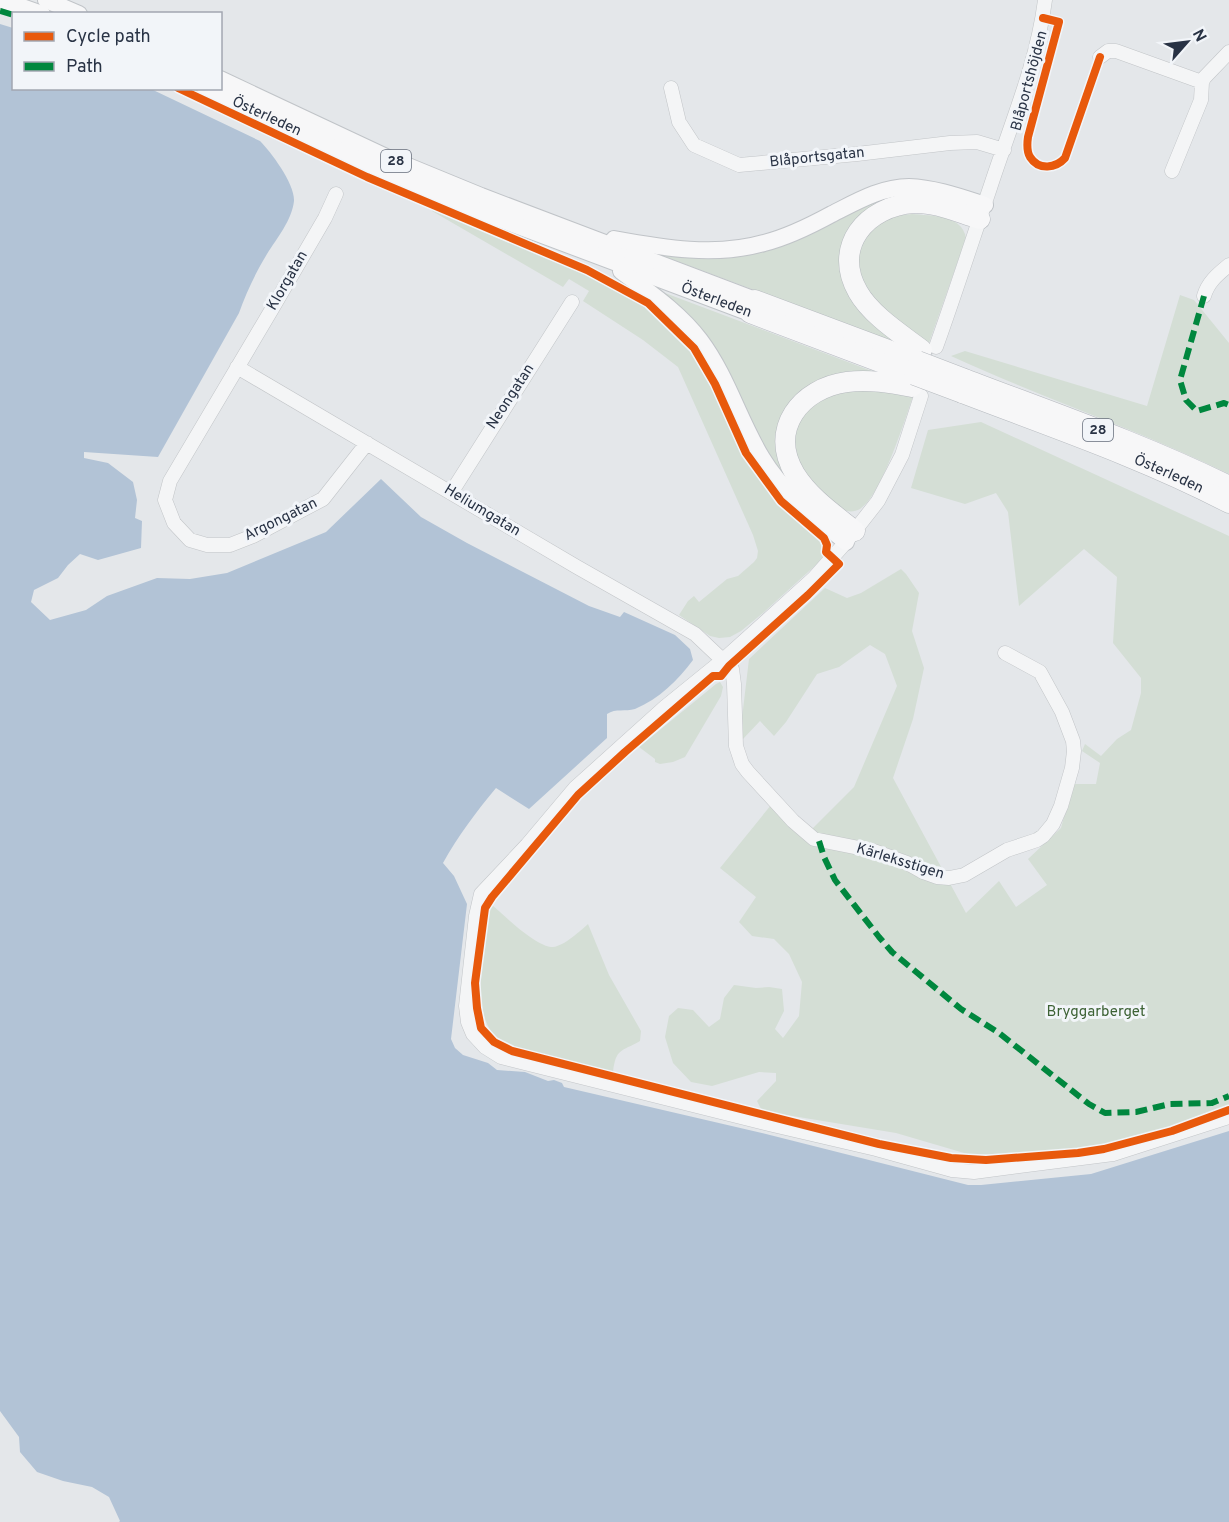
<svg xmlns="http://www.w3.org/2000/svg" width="1229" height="1522" viewBox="0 0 1229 1522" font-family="Overpass,sans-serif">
<rect width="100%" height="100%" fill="#e4e7ea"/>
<path fill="#d4ded5" d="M893 193 942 202 857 220 847 231 842 246 901 345 658 254 718 256Z
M432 209 576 269 628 295 647 306 664 321 685 344 699 363 714 388 747 460 759 479 787 511 819 539 823 548V556L818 563 763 613 741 631 730 637 719 638 710 636 679 615 688 601 694 596 699 602 727 579 738 576 754 562 757 558 758 551 753 535 678 367 643 340 583 301 589 291 569 279 563 287 432 211Z
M912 214C931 216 962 214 966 238L929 343 910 331 877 305 859 277 857 258 859 244 869 229 894 216Z
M657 290 877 373C862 372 846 371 831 376 807 383 779 409 776 434 774 453 784 469 789 488L750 423Z
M1180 295 1194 300 1229 343V474C1139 430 1042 398 951 356L965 351 1147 406Z
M856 388 896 391 913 396C905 420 881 496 860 509 856 511 852 512 847 511 834 507 807 479 801 467 794 454 792 436 798 422 800 418 805 415 807 412 811 408 815 401 820 399 831 394 845 392 856 388Z
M981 422 1229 536V1106L1157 1133 1091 1151 971 1155 896 1133 762 1111 757 1101 776 1081V1073L759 1072 712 1086 691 1082 673 1063 665 1037 669 1016 678 1008 693 1010 709 1027 720 1019 724 998 734 985 756 988 769 987 782 989 784 1011 775 1029 783 1038 799 1016 802 982 789 954 774 939 752 936 739 922 756 897 720 868 771 805 811 830 854 787 897 686 885 654 870 645 839 667 817 674 786 722 774 736 760 721 743 739 742 718 749 659 825 588 847 598 861 593 901 569 906 574 919 593 912 631 924 668 913 719 893 778 966 913 999 881 1016 907 1047 885 1028 859 1061 828 1073 784H1096L1100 763 1082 751 1085 744 1101 756 1117 739 1131 730 1141 693V678L1113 643 1117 577 1084 549 1019 606 1008 512 996 493 965 504 911 488 928 430Z
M720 682 723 687 721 696 685 757 673 762 660 764 655 762V759L639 747 716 684Z
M491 904C505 916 536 947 553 947 564 946 580 931 588 924L609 975 641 1031 640 1041C621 1052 616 1048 613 1072 590 1066 568 1061 545 1056 532 1053 517 1051 505 1044 464 1022 486 941 491 904Z"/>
<path fill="#b2c3d6" d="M0 24 13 28 14 88 151 89 260 141C271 152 295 184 294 201 292 220 277 238 267 254 256 272 246 293 239 313L158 457 84 452V458L108 463 133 482 137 500 135 518 142 521 141 548 98 560 80 554 68 565 58 578 34 590 31 602 50 620 86 610 107 596 157 578 190 579 227 573 326 532 381 479 421 517 467 543 589 606 620 617 624 612 675 635 690 649 693 660C678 680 659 699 635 709 625 712 616 708 607 714V738L529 809 496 788C476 812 458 836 443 863L454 876 467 904 451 1039 455 1048 463 1055 488 1063 497 1070 525 1072 548 1081 554 1080 562 1083 564 1087 766 1134 968 1185H981L1091 1174 1229 1131V1522H119L120 1521 109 1497 92 1487 63 1481 37 1472 20 1452 19 1437 0 1411Z"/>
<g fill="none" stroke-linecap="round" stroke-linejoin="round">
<defs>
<path id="minor" d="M1100 57 1108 51H1116L1202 82
M671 88 679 122 694 145 739 165 857 154 950 143 977 142 1004 150
M1172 171 1201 100 1202 82 1204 78 1229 52
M336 194 325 218 272 309 170 481 165 500 174 523 190 540 207 545H230L253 536 323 499 367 443
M1204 296C1208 282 1218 274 1229 265
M936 347C955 294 972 241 990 188 1010 126 1037 64 1045 0
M237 367 577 567 695 634 732 669 734 684 736 746 742 764 748 772 793 821 814 839 874 851 907 863 923 872 937 877 949 878 964 875 1007 850 1037 840 1043 836 1053 824 1061 806 1072 768 1074 751 1073 741 1062 712 1040 672 1005 653
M921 396 902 455 878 501 846 542 814 578 783 606 723 660 665 707 575 788 527 845 481 894 476 916 466 1006 468 1022 473 1034 485 1047 501 1057 773 1125 876 1149 952 1170 974 1172 1113 1154 1229 1117
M451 493 572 302"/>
<g id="major">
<path d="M2 0 42 14"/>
<path d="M46 0 79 14"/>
<path d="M220 79 386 157 481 196 755 300"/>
<path id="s1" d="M205 88 380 169 481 212 750 313"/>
<path d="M614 239C663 248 716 257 764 243 788 237 810 226 832 214 856 202 881 187 909 187 935 188 960 197 985 205"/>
<path d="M621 271C649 292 679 312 700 340 727 376 739 420 762 458 783 493 815 517 846 542"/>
</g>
<g id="highway">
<path d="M755 300 918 361"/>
<path d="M750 313 914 375"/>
<path d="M922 350C901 334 871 315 858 292 832 247 866 206 914 203 936 202 959 213 980 219"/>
<path d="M965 379C1054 413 1144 444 1229 486"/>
<path id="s2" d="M962 393C1051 427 1145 459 1229 503"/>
<path d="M855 531C834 514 810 498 795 474 768 429 801 388 847 382 869 379 891 383 912 387"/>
</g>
</defs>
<use href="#minor" stroke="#c2c5c8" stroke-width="15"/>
<use href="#major" stroke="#c0c4c8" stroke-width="18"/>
<use href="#highway" stroke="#b6babf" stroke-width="21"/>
<use href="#minor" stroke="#f4f5f6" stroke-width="14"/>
<use href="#major" stroke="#f7f7f8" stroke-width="16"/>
<use href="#highway" stroke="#f7f7f8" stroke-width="20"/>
<defs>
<path id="highway-bridge" d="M918 361 965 379
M914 375 962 393"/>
</defs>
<use href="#highway-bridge" stroke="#b6babf" stroke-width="21" stroke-linecap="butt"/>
<use href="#highway-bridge" stroke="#f7f7f8" stroke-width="20"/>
<path stroke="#00873e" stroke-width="6" stroke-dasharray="12 6" stroke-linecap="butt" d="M0 11 14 15
M1204 296 1180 380 1186 400 1197 411 1224 403 1229 405
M819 841 824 857 835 880 879 937 892 952 961 1009 999 1033 1089 1104 1105 1113 1136 1112 1170 1104 1212 1103 1229 1096"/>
<defs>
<path id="cycleway" d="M1043 18 1059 22 1028 137C1027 144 1027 152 1030 157 1039 171 1056 168 1065 158L1100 57
M178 88 367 177 587 270 648 303 694 348 715 384 746 453 781 501 824 538 827 545 826 552 839 564 808 595 729 666 721 676H713L625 752 578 795 492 897 485 908 475 983 477 1008 481 1028 494 1042 512 1051 879 1144 951 1158 986 1160 1078 1153 1104 1149 1172 1131 1229 1110"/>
</defs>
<use href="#cycleway" stroke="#f2f5f9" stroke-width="11"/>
<use href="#cycleway" stroke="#e8590c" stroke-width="8"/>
</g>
<g text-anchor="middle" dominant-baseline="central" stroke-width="6" stroke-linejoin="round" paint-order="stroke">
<g fill="#f2f5f9" stroke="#656d7b" stroke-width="1.5">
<rect x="381" y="150" width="30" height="22" rx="4.5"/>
<rect x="1083" y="419" width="30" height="22" rx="4.5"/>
</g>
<g font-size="14" font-weight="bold" fill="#293345">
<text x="396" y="161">28</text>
<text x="1098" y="430">28</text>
</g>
<g font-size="15" fill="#293345" stroke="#f2f5f9">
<text transform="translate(1030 81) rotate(-75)">Blåportshöjden</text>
<text stroke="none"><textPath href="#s1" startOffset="68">Österleden</textPath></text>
<text transform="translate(817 158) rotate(-6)">Blåportsgatan</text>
<text transform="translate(288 281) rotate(-60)">Klorgatan</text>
<text stroke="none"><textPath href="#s1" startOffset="554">Österleden</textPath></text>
<text transform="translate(511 397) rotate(-57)">Neongatan</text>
<text stroke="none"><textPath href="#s2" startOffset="222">Österleden</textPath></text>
<text transform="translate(482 511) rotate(31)">Heliumgatan</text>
<text transform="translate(281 520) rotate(-26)">Argongatan</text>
<text transform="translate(900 862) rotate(17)">Kärleksstigen</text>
</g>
<g font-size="15" fill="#3d6235" stroke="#f2f5f9">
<text x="1096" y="1012">Bryggarberget</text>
</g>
</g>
<rect x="12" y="12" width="210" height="78" fill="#f2f5f9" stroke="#a2a7b1" stroke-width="1.5"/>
<rect x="24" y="32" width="30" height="9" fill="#e8590c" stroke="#a2a7b1" stroke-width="1.5"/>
<text x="66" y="42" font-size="18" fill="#293345">Cycle path</text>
<rect x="24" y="62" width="30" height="9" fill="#00873e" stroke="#a2a7b1" stroke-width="1.5"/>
<text x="66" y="72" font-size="18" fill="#293345">Path</text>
<g transform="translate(1187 42) rotate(62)" stroke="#f2f5f9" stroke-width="4.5" paint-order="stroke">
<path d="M0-4.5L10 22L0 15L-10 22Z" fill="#293345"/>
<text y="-9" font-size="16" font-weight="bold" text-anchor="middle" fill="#293345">N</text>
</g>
</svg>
